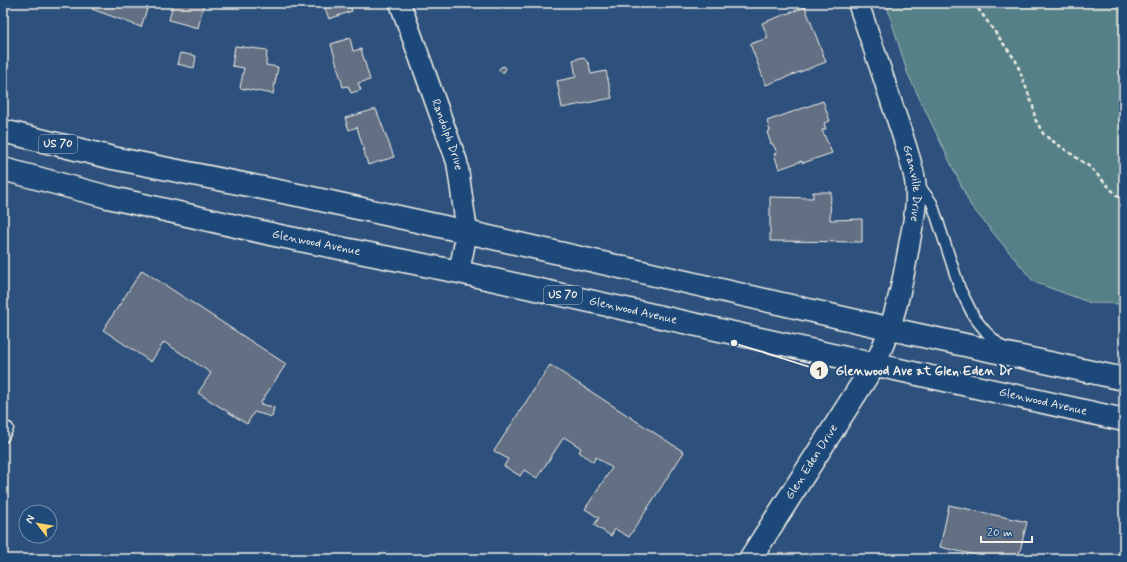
<svg xmlns="http://www.w3.org/2000/svg" width="1127" height="562" viewBox="0 0 1127 562" font-family="Mynerve,sans-serif">
<rect width="100%" height="100%" fill="#2d517c"/>
<filter id="ink" filterUnits="userSpaceOnUse"><feTurbulence type="fractalNoise" baseFrequency=".025" numOctaves="2"/><feDisplacementMap in="SourceGraphic" scale="8" xChannelSelector="R" yChannelSelector="G"/><feConvolveMatrix kernelMatrix="1 2 1 2 8 2 1 2 1" color-interpolation-filters="sRGB"/></filter>
<g filter="url(#ink)">
<path fill="#568087" stroke="#a5b8b8" d="M886 3H1124V304L1091 303 1034 282 971 206 907 72Z"/>
<path fill="#646f83" stroke="#f4f1e8" d="M88 3H151L150 7 148 6 141 27 92 9 94 5Z
M173 3H204L198 28 169 20Z
M323 3H349L352 11 329 19Z
M805 7 826 62 766 85 750 44 768 38 762 23Z
M350 38 353 51 361 49 370 80 358 83 361 90 351 93 348 86 343 87 331 44Z
M235 46 267 50 266 65 278 67 273 94 240 88 244 68 232 66Z
M180 53 196 56 194 68 177 64Z
M583 57 589 64 591 74 606 71 612 98 562 108 557 81 576 77 573 60Z
M504 66 506 68 504 72H501L498 70 501 67Z
M823 101 830 121 824 123 826 129 822 130 832 153 803 163 802 161 779 169 774 154 777 153 773 144H771L767 132 770 131 767 121Z
M376 109 394 157 368 165 357 127 349 130 345 118Z
M813 192H831L830 220 862 219V242L770 241V197L813 198Z
M142 270 286 364 260 404 274 407 272 417 254 412 247 424 198 393 211 373 164 342 151 362 103 330Z
M550 365 684 452 629 537 615 529 611 536 594 525 599 518 585 509 612 468 596 457 593 462 579 452 581 448 564 437 537 478 524 470 520 476 504 466 508 459 494 451Z
M949 505 1027 522 1018 559H993L940 547Z"/>
<g fill="none" stroke-linecap="round" stroke-linejoin="round">
<defs>
<path id="service" d="M918 184 932 203 960 289 974 317 986 332 1003 348
M3 437 8 428"/>
<g id="minor">
<path id="s1" d="M400 3 457 162 467 232 459 272"/>
<path id="s2" d="M858 3C870 37 881 70 892 104 900 129 910 154 915 180 918 200 914 220 910 240 903 282 894 327 874 365"/>
</g>
<g id="secondary">
<path id="s3" d="M750 559 874 365"/>
</g>
<g id="primary">
<path d="M3 131 113 158 303 196 467 232 909 333 1124 379"/>
<path id="s4" d="M3 169 108 197 275 235 459 272 1124 420"/>
</g>
</defs>
<use href="#service" stroke="#f4f1e8" stroke-width="13"/>
<use href="#minor" stroke="#f4f1e8" stroke-width="23"/>
<use href="#secondary" stroke="#f4f1e8" stroke-width="25"/>
<use href="#primary" stroke="#f4f1e8" stroke-width="25"/>
<path stroke="#f4f1e8" stroke-width="2.5" stroke-dasharray="4 3" stroke-linecap="butt" d="M974 3 1016 61 1033 106 1035 119 1044 135 1090 167 1124 203
M1124 255V259"/>
<use href="#service" stroke="#1f4a7a" stroke-width="10"/>
<use href="#minor" stroke="#1f4a7a" stroke-width="20"/>
<use href="#secondary" stroke="#1f4a7a" stroke-width="22"/>
<use href="#primary" stroke="#1f4a7a" stroke-width="22"/>
</g>
</g>
<g text-anchor="middle" dominant-baseline="central" stroke-width="4" stroke-linejoin="round" paint-order="stroke">
<g fill="#1f4a7a" stroke="#b4bfc7" stroke-width="1">
<rect x="39" y="135" width="38" height="18" rx="3"/>
<rect x="544" y="286" width="38" height="18" rx="3"/>
</g>
<g font-size="11" font-weight="bold" fill="#f4f1e8">
<text x="58" y="144">US 70</text>
<text x="563" y="295">US 70</text>
</g>
<g font-size="12" fill="#f4f1e8" stroke="#1f4a7a">
<text stroke="none"><textPath href="#s1" startOffset="140">Randolph Drive</textPath></text>
<text stroke="none"><textPath href="#s2" startOffset="189">Granville Drive</textPath></text>
<text stroke="none"><textPath href="#s4" startOffset="322">Glenwood Avenue</textPath></text>
<text stroke="none"><textPath href="#s4" startOffset="646">Glenwood Avenue</textPath></text>
<text stroke="none"><textPath href="#s4" startOffset="1066">Glenwood Avenue</textPath></text>
<text stroke="none"><textPath href="#s3" startOffset="115">Glen Eden Drive</textPath></text>
</g>
</g>
<path fill="none" stroke="#f4f1e8" stroke-width="1.5" d="M734 343L819 370"/>
<g fill="#f4f1e8" stroke="#1f4a7a" stroke-width="1.5">
<circle cx="734" cy="343" r="4"/>
<circle cx="819" cy="370" r="10"/>
</g>
<g font-size="12" text-anchor="middle" font-weight="bold" fill="#111">
<text x="819" y="375">1</text>
</g>
<g font-size="13" text-anchor="middle" font-weight="bold" fill="#f4f1e8" stroke="#1f4a7a" stroke-width="4" stroke-linejoin="round" paint-order="stroke">
<text x="924" y="375">Glenwood Ave at Glen Eden Dr</text>
</g>
<rect width="1127" height="562" fill="none" stroke="#1f4a7a" stroke-width="16"/>
<rect x="8" y="8" width="1111" height="546" fill="none" stroke="#f4f1e8" stroke-width="1.5" filter="url(#ink)"/>
<g transform="translate(38 524) rotate(301)"><circle r="19" fill="#1f4a7a" stroke="#748da6"/>
<path d="M0-3L7 15L0 10L-7 15Z" fill="#ffd166"/>
<text y="-6" font-size="11" font-weight="bold" text-anchor="middle" fill="#f4f1e8">N</text>
</g>
<path d="M981 536v6h51v-6" fill="none" stroke="#f4f1e8" stroke-width="2"/>
<text x="987" y="536" font-size="12" fill="#f4f1e8" stroke="#1f4a7a" stroke-width="3" paint-order="stroke">20 m</text>
</svg>
